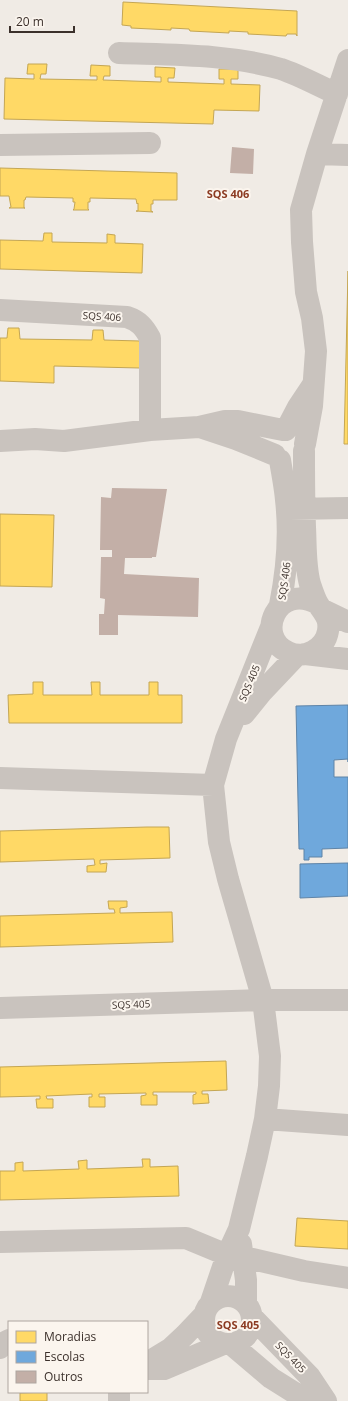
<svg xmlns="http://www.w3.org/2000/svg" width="348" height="1401" viewBox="0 0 348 1401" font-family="'Open Sans',sans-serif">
<rect width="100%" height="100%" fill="#f0ebe5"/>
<path fill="#ffd966" stroke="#c4a654" d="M123 2 297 11V36L296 34H287L286 36 248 34V32L229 31V33L190 31 189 29 171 28V30L131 28V26L122 25Z
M28 64H47L46 74H41L40 79 97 80V76H90L91 65 110 66V76H104L103 80 161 82V77H155V67L175 68 174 78H168V82L224 84V79H219V69H238V79H231V84L260 85 259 111 214 110 213 124 4 119 5 78 34 79V74H27Z
M0 168 177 173V200H153V204H151V211L153 212 136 211H138V203L137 204 136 199 90 198V202H88V209L89 210H73L74 209 75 202H73V198L26 197 25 200H24V208H25H9L11 207 9 196H0Z
M44 233H52V242L107 243V234L115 235V243L143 244 142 273 0 269V240L43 241Z
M348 271V444H344Z
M8 328H19L20 339 92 340 93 330H103L104 340 140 341V368L54 366V383L0 381V338H7Z
M0 514 54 515 52 587 0 586Z
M33 682H43V695H92L91 682H100V695H149V682H158V695H182V723H9L8 695 33 694Z
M147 827H169L170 858 100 860V864L107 863 106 872H87V866L95 865 94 859 0 862V831Z
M108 901H127V907L120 908V913L172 912 173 942 0 947V916L115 913 114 909H109Z
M226 1061 227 1090 202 1091V1094H208L209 1103 193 1104V1095L196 1094V1092H153V1095H157V1105H141V1096L146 1095V1093L99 1094V1097H105V1107H89V1097H92V1094L46 1096 47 1099H53V1108H37L36 1099H40V1096L0 1097V1067Z
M142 1159H150V1167L178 1166 179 1196 0 1200V1171H15V1163L23 1162V1171L79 1169 78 1161 87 1160V1169L143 1167Z
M297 1218 348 1221V1249L295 1246Z
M47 1392V1401H20V1393Z"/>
<path fill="#6fa8dc" stroke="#5f84a7" d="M348 705V762V759L334 760V777H348V848L322 849V857H309V860H304V849H299L296 706Z
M348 863V896L300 898V864Z"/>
<path fill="#c3afa7" d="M232 147 254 149 253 174 230 173Z
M112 488 167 489 156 557H152V558H125L124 574 199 578 198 617 118 615V635H99V614H104L105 599 100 598 101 557H112V550H100L101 497 111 498Z"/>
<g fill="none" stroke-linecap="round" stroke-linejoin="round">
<path stroke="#c9c3be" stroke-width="22" d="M119 53C174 55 228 54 281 69 299 75 319 86 337 94
M0 145 150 143
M317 154 348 155
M0 310 127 317C139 321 144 327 150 338V430
M200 427 236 439 275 455
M286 430 298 407 312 386
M0 441 35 439 64 441 150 430 199 427 225 421H238L283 430
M305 444 312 406 316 351 312 318 306 292 302 242 301 210 317 154 348 60
M304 451C304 477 304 502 305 527 306 546 305 566 310 584 312 590 315 599 318 604 324 614 330 618 328 631 325 649 304 660 288 652 254 637 277 581 318 604
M280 460C282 473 285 487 286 500 290 535 287 570 280 605
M290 509 348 508
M323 610 348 622
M305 654 348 659
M244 714 261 693 297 655
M0 778 213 785
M0 1008 263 1000H348
M265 1119 348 1125
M0 1242 186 1238 227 1255 244 1257 304 1271 348 1278
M241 1244 246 1280V1303
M204 1320a24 24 0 1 1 48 0a24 24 0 1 1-48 0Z
M211 1302 227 1255 239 1229 257 1156 265 1119 269 1086 270 1056 263 1000 228 879 219 842 213 785 226 739 271 627
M252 1317 310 1377 326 1401
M231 1344 271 1378 295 1393 312 1401
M0 1348 5 1342 9 1340
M147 1363 170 1349 185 1335 204 1315
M147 1369H164L223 1344
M119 1392V1401"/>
</g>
<g text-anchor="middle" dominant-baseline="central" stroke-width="4" stroke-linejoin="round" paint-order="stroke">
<g font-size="10" fill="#3b302b" stroke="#fbf5ee">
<text transform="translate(102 316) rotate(3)">SQS 406</text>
<text transform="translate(284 581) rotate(-82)">SQS 406</text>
<text transform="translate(249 683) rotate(-67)">SQS 405</text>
<text transform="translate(131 1004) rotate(-2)">SQS 405</text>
<text transform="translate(291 1357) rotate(46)">SQS 405</text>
</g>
<g font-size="11" font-weight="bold" fill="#8c3b22" stroke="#fbf5ee">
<text x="228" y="193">SQS 406</text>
<text x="238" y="1324">SQS 405</text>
</g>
</g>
<rect x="8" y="1321" width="140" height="72" fill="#fbf5ee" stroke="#aea6a0"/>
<rect x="16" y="1331" width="20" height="12" fill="#ffd966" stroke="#aea6a0"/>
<text x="44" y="1341" font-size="12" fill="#3b302b">Moradias</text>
<rect x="16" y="1351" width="20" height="12" fill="#6fa8dc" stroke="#aea6a0"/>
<text x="44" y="1361" font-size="12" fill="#3b302b">Escolas</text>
<rect x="16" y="1371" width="20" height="12" fill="#c3afa7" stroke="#aea6a0"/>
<text x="44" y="1381" font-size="12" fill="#3b302b">Outros</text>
<path d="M10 26v6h64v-6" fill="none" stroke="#3b302b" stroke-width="2"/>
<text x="16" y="26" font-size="12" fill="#3b302b" stroke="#fbf5ee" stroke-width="3" paint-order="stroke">20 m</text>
</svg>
